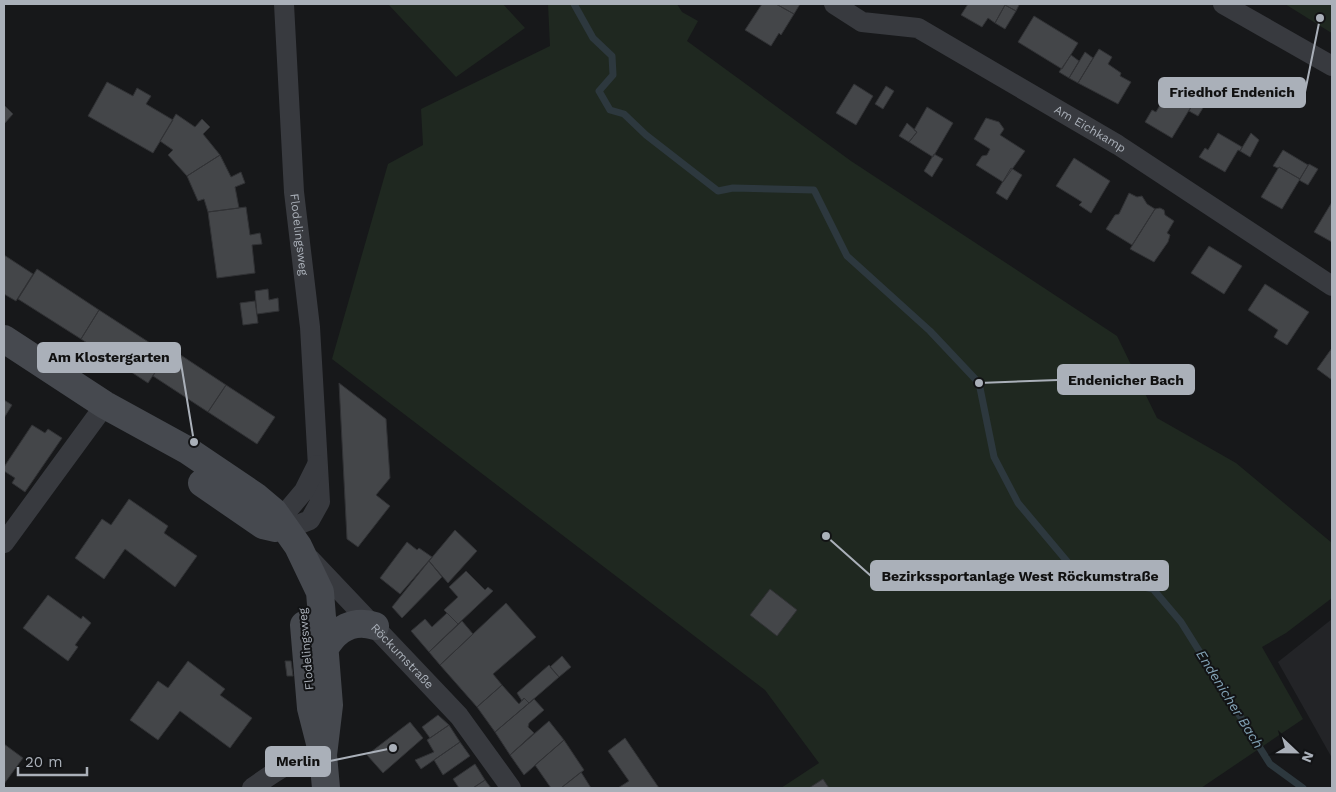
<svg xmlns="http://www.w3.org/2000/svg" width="1336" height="792" viewBox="0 0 1336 792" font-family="'Work Sans',sans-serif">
<rect width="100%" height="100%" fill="#17181a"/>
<path fill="#232427" d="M1332 619V758L1278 662Z"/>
<path fill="#1f2820" d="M388 4H503L525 28 456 77Z
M548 4H677L682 12 698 21 687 41 851 161 1117 336 1157 418 1236 463 1332 543V598L1286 633 1262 647 1303 719 1201 788H781L819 763 765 690 332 359 388 164 423 145 421 109 550 46Z
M1285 4H1332V33L1330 32Z"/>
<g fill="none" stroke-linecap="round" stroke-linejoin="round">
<path stroke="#2d383e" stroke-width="7" d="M574 4 593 38 612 56 613 75 599 91 610 110 624 114 646 135 718 191 733 188 814 190 847 256 930 331 979 383 994 457 1018 503 1076 572 1153 589 1181 622 1270 764 1303 788"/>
</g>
<path fill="#444649" stroke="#313235" d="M762 4H776L794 14 781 35 779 33 771 46 745 30Z
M776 4H800L794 14Z
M968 4H1016L1019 5 1016 11 1005 5 995 23 988 18 982 27 961 15Z
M1005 5 1016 11 1005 29 995 23Z
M1034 16 1078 43 1062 69 1018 42Z
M1099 49 1112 57 1108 64 1121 73 1120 76 1131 82 1118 104 1078 83Z
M1085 52 1093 58 1078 83 1069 78Z
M1071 55 1079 61 1069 78 1059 72Z
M107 82 133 96 137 88 151 96 146 104 173 120 153 153 88 116Z
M854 84 873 96 856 125 836 113Z
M1167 85 1194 102 1172 138 1145 122 1152 110 1156 112 1170 88Z
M886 86 894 91 883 109 875 104Z
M1200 92 1209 98 1198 116 1189 111Z
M4 105 13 114 4 124Z
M927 107 953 123 933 157 909 142 917 132 914 130Z
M176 114 195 127 202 119 210 127 203 134 220 155 187 176 168 155 173 150 160 141Z
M986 118 999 122 1004 129 1000 135 1025 151 1003 182 976 165 982 156 987 155 990 149 974 139Z
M907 123 917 132 909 142 899 136Z
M1218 133 1242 147 1240 151 1238 150 1225 172 1199 157 1205 148 1208 150Z
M1251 133 1259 140 1250 157 1240 151Z
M1283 150 1308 165 1300 179 1279 167 1278 168 1273 166Z
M934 154 943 159 932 177 924 171Z
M220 155 231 177 241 172 245 183 235 187 239 208 208 212 204 199 198 201 187 176Z
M1074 158 1110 181 1091 213 1079 205 1082 202 1056 186Z
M1309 164 1318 169 1308 185 1299 180Z
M1279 167 1300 179 1282 209 1261 197Z
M1011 168 1022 175 1007 200 996 193Z
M1129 193 1137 197 1142 196 1147 204 1155 209 1132 245 1106 229 1115 215 1119 214Z
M1332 202V242L1314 232Z
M246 207 250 235 260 233 262 244 252 245 255 273 217 278 208 212Z
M1160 208 1164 210 1165 215 1174 221 1167 233 1170 235 1168 242 1154 262 1130 249 1155 209Z
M1209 246 1242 266 1224 294 1191 273Z
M4 255 33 274 16 301 4 294Z
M37 269 99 310 81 339 18 299Z
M1265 284 1309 312 1287 345 1274 337 1278 330 1248 310Z
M268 289 269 300 278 298 279 311 257 314 255 291Z
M255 301 258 323 243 325 240 303Z
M99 310 167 354 148 383 81 339Z
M170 348 226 385 208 412 153 376Z
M1332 348V380L1317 369Z
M339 383 386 419 390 478 376 495 390 506 358 547 347 539Z
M226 385 275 417 257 444 208 412Z
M4 400 12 405 4 418Z
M32 425 45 433 48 429 62 438 25 492 12 483 15 478 4 471V467Z
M129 499 168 526 164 533 197 556 175 587 125 549 104 579 75 558 102 519 111 525Z
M455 530 477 551 448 583 429 561Z
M407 542 417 550 419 548 432 557 400 594 380 578Z
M429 561 442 577 402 618 392 607Z
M466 571 485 590 488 587 493 591 458 624 444 610 458 597 449 587Z
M770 589 797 610 777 636 750 615Z
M48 595 81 619 83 616 91 623 75 645 78 647 68 661 23 628Z
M506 603 536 637 493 674 502 685 477 707 440 665Z
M447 613 458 624 429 652 411 631 425 619 432 627Z
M462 621 473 634 440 665 429 652Z
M562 656 571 667 559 677 550 667Z
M188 661 225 689 220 695 252 718 230 748 180 711 158 740 130 720 158 681 168 688Z
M285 661H291L293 676H287Z
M549 665 559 677 529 703 524 698 522 701 517 693Z
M502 685 519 704 524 698 529 703 495 732 477 707Z
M534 699 544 710 529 723 528 727 534 733 510 755 495 732Z
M438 715 449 725 430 738 422 727Z
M549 721 564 740 524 775 510 755Z
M410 722 423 738 383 773 367 755Z
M449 725 460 742 421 769 415 760 434 752 427 740Z
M625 738 659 788H618L629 781 608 751Z
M564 740 584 770 561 788H551L535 765Z
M460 742 470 756 443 775 434 760Z
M4 744 23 758 4 784Z
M475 764 485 780 473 788H459L453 779Z
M581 772 591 788H561Z
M823 779 829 788H809Z
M485 780 491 788H473Z"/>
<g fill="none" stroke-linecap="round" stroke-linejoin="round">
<g stroke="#383a3f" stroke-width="20">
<path id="s1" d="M284 4 294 192 310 327 320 502 310 520 285 530"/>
<path id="s2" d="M834 4 862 22 918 28 1118 145 1332 286"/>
<path d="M1223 4 1332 66"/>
<path d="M285 530 288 510 304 491 317 465"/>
<path d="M4 543 105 405"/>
<path id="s3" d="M310 559 459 716 511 788"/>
<path d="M252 788C277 770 292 759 323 755"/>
</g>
<path stroke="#46494f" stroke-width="28" d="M4 339 105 405 187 450 255 496 274 512 298 546 320 592 329 705 323 755
M202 483 263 525 276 528
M304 625 311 708 323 755 326 788
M325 648C336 629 354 619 375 626"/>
</g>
<g text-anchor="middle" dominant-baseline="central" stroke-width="4" stroke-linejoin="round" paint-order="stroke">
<g font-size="12" fill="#aab0b9" stroke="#121315">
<text stroke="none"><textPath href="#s2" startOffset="289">Am Eichkamp</textPath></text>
<text stroke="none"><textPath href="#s1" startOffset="231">Flodelingsweg</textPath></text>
<text transform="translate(306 649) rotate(-95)">Flodelingsweg</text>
<text stroke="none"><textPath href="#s3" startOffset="134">Röckumstraße</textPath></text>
</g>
<g font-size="14" font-style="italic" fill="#81a1b4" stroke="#121315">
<text transform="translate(1230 699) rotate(58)">Endenicher Bach</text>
</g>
</g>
<path fill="none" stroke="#aab0b9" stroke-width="2" d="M1320 18L1305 92M194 442L180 357M979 383L1058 380M826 536L871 576M393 748L330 761"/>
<g fill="#aab0b9" stroke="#121315" stroke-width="2">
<circle cx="1320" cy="18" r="5"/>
<circle cx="194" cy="442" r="5"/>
<circle cx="979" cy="383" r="5"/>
<circle cx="826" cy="536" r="5"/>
<circle cx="393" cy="748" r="5"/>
</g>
<g fill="#aab0b9" stroke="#aab0b9" stroke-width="2">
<rect x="1159" y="78" width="146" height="29" rx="5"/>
<rect x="38" y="343" width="142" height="29" rx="5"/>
<rect x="1058" y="365" width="136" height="29" rx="5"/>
<rect x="871" y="561" width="297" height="29" rx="5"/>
<rect x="266" y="747" width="64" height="29" rx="5"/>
</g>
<g font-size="14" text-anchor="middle" font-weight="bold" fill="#111">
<text x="1232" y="97">Friedhof Endenich</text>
<text x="109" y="362">Am Klostergarten</text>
<text x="1126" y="385">Endenicher Bach</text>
<text x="1020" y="581">Bezirkssportanlage West Röckumstraße</text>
<text x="298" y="766">Merlin</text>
</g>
<rect width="1336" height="792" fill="none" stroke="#aab0b9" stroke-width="10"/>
<g transform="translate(1296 752) rotate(112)" stroke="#121315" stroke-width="4" paint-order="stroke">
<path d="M0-4L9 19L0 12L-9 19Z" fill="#aab0b9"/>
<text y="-8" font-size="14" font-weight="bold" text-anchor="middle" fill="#aab0b9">N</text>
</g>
<path d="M18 767v8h69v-8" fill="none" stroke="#aab0b9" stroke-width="2.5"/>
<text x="25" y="767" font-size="15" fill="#aab0b9" stroke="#121315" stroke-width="4" paint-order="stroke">20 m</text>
</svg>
